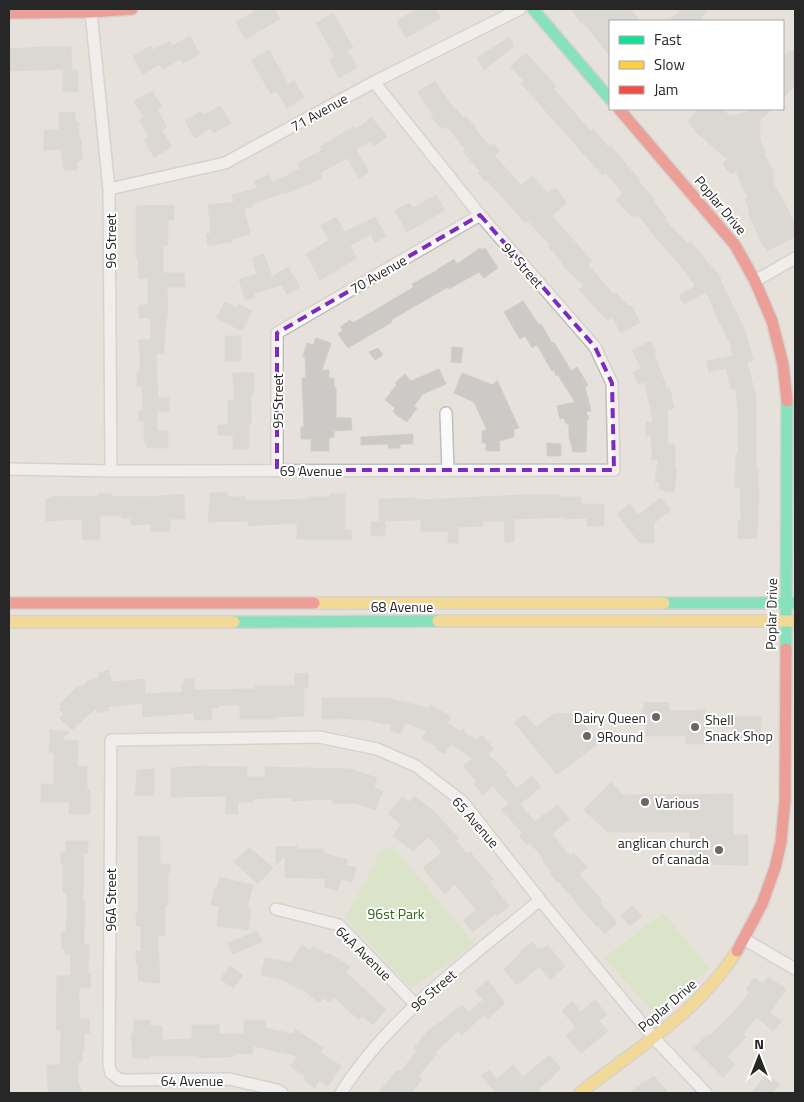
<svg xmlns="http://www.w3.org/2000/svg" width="804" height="1102" viewBox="0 0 804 1102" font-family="'Titillium Web',sans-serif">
<rect width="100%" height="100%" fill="#e7e1dc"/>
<path fill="#cce4b2" d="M392 846 475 944 411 988 345 918 382 850Z
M663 913 710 969 653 1012 604 958Z
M9 996H10V1093H9Z"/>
<path fill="#cdc9c6" stroke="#d2cdc8" d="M258 9H274L280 19 246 39 236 22Z
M417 9H435L441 18 406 38 397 21Z
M571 9H630L640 21H610V56L583 22 581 23Z
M682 9H709L699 21H668Z
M333 13 353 47 347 50 357 67 339 78 329 60 335 57 316 23Z
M190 36 200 54 183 64 180 59 163 69 160 64 143 74 133 56 150 46 153 50 170 41 172 46Z
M509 37 514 46 484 70 477 58Z
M41 47H71L72 69 9 71V49Z
M795 49V85L783 98V56Z
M269 50 288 84 294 81 304 97 287 108 277 91 271 94 251 60Z
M526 53 556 86 554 89 570 108 591 131 593 129 609 148 611 146 631 170 640 179 638 180 655 200 653 202 667 218 665 220 688 244 691 242 721 278 720 279 746 333 753 360 747 362 756 397V470H758L759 495 757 538 739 539 738 520H741L740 487H735L736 454H738V415L736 388 731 389 726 368 709 372 707 361 733 356 730 348 732 347 713 309 714 308 706 292 684 304 679 296 695 286 686 272 649 230 650 229 638 215 636 217 633 215 631 216 616 200 623 193 606 173 603 175 586 157 521 83 524 81 510 67Z
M63 70H78V92H63Z
M435 81 449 102 464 118 466 116 476 128 475 129 490 146 493 143 500 151 494 155 521 185 532 176 548 193 555 188 567 202 552 216 592 261 588 265 614 295 616 293 629 307 631 305 640 322 621 333 612 317 607 320 579 290 584 286 563 266 564 265 548 246 550 245 528 221 525 223 486 179 485 181 478 173 480 171 463 152 466 150 446 126 442 129 431 116 433 115 418 92Z
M152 91 162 107 157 110 167 127 162 130 172 147 154 157 144 140 149 137 139 120 144 117 134 101Z
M220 106 231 123 214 133 211 128 195 138 185 121 201 111 204 115Z
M698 109H723L729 116 748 112 746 109H772L760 120V141L766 153 764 154 774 173 772 174 775 180 772 181 793 219 795 237 767 251 765 246 763 247 748 212 750 211 745 200 748 198 742 186 736 171 731 174 726 169 723 163 727 159 697 133 688 122Z
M75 112V120L79 123V139H81L82 160 77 162V170H64L61 149 44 150V130H59V113Z
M371 117 387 136 375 146 370 141 356 150 369 172 359 178 347 158 320 173 322 178 308 185 307 184 285 194V192L253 204 254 206 244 209 250 234 232 239V242L208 246 206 234 211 233 208 205 234 202 232 195 257 188 254 181 269 175 272 183 300 169 297 164 322 150 320 147 354 126 356 130Z
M436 195 445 210 407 232 395 211 409 203 413 208Z
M173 205 174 220H168V245H163V273H184L185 287H167L168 318H166L164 354H156L158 398H169V412H157V431H168V448H147V443H144V421H139V411H143L142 386H137V371H139L140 362 139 340 151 339 150 318H139V305H148V278L139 279 138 258H136V206Z
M336 217 345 232 375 217 386 236 375 243 371 234 350 246 357 258 320 280 306 254 329 240 321 226Z
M480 248 481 250 485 248 498 268 484 278 479 272 449 289 448 287 391 320 392 322 348 348 338 334 343 330 340 327 350 320 353 323 414 287 412 284 438 270V269L454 259 457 264Z
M264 254 272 277 288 267 300 287 287 295 282 285 254 293 255 297 245 300 239 279 257 274 252 258Z
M523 301 539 325 541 324 552 343 554 342 571 371 577 367 588 385 585 387 591 411 586 412 589 419H587L586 452H573L569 437V424H566L564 418 560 419 557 406 575 402 558 375 556 376 554 370 552 371 537 345 532 348 525 336 520 339 504 312Z
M225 302 237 308 239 304 252 311 242 331 216 318Z
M225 336H241V361H225Z
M316 338 331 343 322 370H329V378H334V388L336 387V418H351L352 430 334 431V437L329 438V451H311V439H301V427H304L302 378H306L305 357 303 356 307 343 313 345Z
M650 341 656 352 654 353 667 389H670L674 408 667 410 668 444H675V470H677L674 492 659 490 660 482H655L658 459 652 460 651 436H646V422H653L645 382 638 384 633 372 642 369 632 351Z
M452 347 463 348 461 363 451 362Z
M378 348 383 355 375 360 369 352Z
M439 369 446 384 423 394 414 406 417 408 407 422 396 415 393 411 395 408 385 400 397 384 395 383 405 374 411 381Z
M233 373H254V393H251V423H249V449H233V435H218V425H228V400H234Z
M462 373 493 385 497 380 519 428 514 429V437L499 441 500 451H486V443H482V431L487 430 474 402 454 393Z
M413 434V444H400V448H388V444L361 445V437Z
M547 443 561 444V456H547Z
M210 493H228V497H246V501L307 499V497H330V494H345V530H352L351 540 297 539V523L248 526V521L208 522Z
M98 494H111V496L146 497 184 494 185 519H170V531H151V524L131 525 130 518H122V516H100V540H83L82 519 46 521V499L51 498V496H61V497L98 496Z
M523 495H559V497H581V504H604V526H587V518L564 519V517L514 519V542L505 543 504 521H483V526L458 527V543H448V531H421V520L379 521V499L417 498V500Z
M661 498 671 510 654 523V543H640L617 514 629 504 638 515Z
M371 522H385V536H371Z
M109 670 112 682 145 679V694L182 692V683L184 684V679H194V690L255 689V686H295V674L308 673V688H304V716L275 717V719H240V705H219L217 708H211L212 720H194V713L143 717 142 703 108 707 109 710 97 713 96 708 72 730 59 718 64 714 59 709 62 706 60 704 76 688 87 684 86 682 99 678 98 673Z
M322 698H386L429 708 431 705 451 717 447 723 459 731 464 729V733L476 740 482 735 494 749 488 754 507 773 505 775 517 788 532 776 541 787 520 804 535 822 544 814 545 816 557 805 570 819 552 834 570 856 574 853 587 867 579 874 602 901 600 903 617 923 605 934 598 925 596 926 559 882 558 883 550 874 552 872 542 860 544 859 530 843 527 845 519 836 523 833 501 810 509 804 493 786 483 795 474 784 477 782 463 766 472 758 451 744 444 754 436 749 438 747 422 739 427 730 405 723 401 734 390 730 391 725 366 720 339 718V719H322Z
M644 702 669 703V711L705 710V744H686V736H646V724H643L642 710H644Z
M555 713 574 714 600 742 557 775 514 722 525 715 536 727Z
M761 716V741H732V717Z
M50 730 70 732 61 740 79 741 77 767 87 766V790H90V814H69V802H41V784H54V753L49 752Z
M198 766 247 767V777H265V767L351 769 377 778 374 787 383 791 375 810 356 803H333V799L292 801V797L270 798 253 799V802H238V814H225L226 796 173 797 171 796V768Z
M154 769V795H135L137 770Z
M611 782 623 795 733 794V835H748V865L690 864V832H607L584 810Z
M414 796 430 808 459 838 456 841 467 854 470 852 478 861 493 879 490 882 509 906 497 916 495 914 473 932 463 920 476 910 455 884 445 894 423 868 442 852 428 837 413 851 393 836 401 824 388 814 402 797 409 802Z
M138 836H160V864H170V873H168V905H165V936H158L160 983 138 981V963H136V951H141V926H136V913H138Z
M66 841H88V853H84L83 901H85L84 945H89L88 974H90L91 988H79V997L80 1019H89L90 1033H84V1051H82V1062H78V1082L82 1093H48L47 1065H60L61 1031 56 1029 57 976 71 975 70 954H65V949H62L61 932H66L67 913V893H63V865H61V853H66Z
M297 846V849H323V853L348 860 346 865 356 868 352 882 341 879 338 891 324 887 326 879 285 877V856L276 865V847Z
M249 847 273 868 258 884 234 862Z
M220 877 253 885 247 909H251L248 930 217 926 219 906 211 905 215 887 217 888Z
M632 906 642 916 630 926 621 916Z
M257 931 262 942 233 954 228 943Z
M532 942 538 949 540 948 541 950 548 945 565 966 550 980 539 967 517 985 504 969 521 953 520 951Z
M302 945 310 950 313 946 327 955 329 953 350 967 346 972 386 1010 373 1025 362 1016 359 1020 334 997 329 1002 324 998 319 1003 301 988 300 990 284 980 261 975 265 958 291 962Z
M230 966 243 975 233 988 220 979Z
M768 977 786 989 770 1013 782 1021 773 1031 757 1017 743 1034 746 1037 727 1057 735 1065 723 1077 694 1048 707 1035 708 1037 732 1014 750 992 746 990 754 978 763 984Z
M488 980 505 1004 487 1019 484 1015 462 1035 459 1031 435 1052 437 1054 418 1076 422 1079 411 1093H378L397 1070 400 1072 417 1051 414 1048 427 1032 462 1005 469 1012 483 1000 475 991Z
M595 1000 607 1015 599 1021 608 1031 581 1053 566 1036 576 1027 562 1011 572 1001 581 1012Z
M134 1020H150V1026H162V1040L192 1039V1025H219V1034H244V1020L266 1021 265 1028 293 1034 295 1029 323 1048 320 1052 341 1066 328 1086 319 1080 315 1088 304 1080 306 1077 291 1066 297 1056 253 1046 252 1054 235 1053V1056L225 1057 199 1058V1056H150V1058H133L131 1034 134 1033Z
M549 1055 561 1068 554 1074 555 1075 538 1089 542 1093H496L481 1076 489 1070 497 1079 513 1065 523 1077Z
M767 1074 780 1085 772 1093H751Z
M654 1076 669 1093H629L646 1080 647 1081Z"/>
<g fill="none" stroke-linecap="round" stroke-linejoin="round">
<defs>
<path id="street" d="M91 12 109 189 111 471
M109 189 225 163 374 82 520 9
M755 281 795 258
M446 413 448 470
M9 469 111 471 614 470 612 383 595 347 480 215 374 82
M277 470V333L480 215
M276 909 339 925 415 1004
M744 939 795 969
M282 1093 277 1090 229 1079 120 1080 111 1073 109 1065 111 740 319 737 377 749 416 766 463 802 540 900 654 1038 706 1093
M341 1093C388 1017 471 958 540 900"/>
<path id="fast" d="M533 9 610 99
M664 603H795
M234 622 438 621
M786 649 787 401"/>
<path id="slow" d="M314 603H664
M438 621H795
M9 622H234
M580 1093C638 1047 696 1015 737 951"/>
<path id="jam" d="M9 13 91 12 132 9
M619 109 735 245 755 281 772 321 783 364 787 401
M9 603H314
M737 951 762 904 775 868 781 842 785 800 786 649"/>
</defs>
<use href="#street" stroke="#c0bebe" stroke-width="14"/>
<use href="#fast" stroke="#c0bebe" stroke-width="14"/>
<use href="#slow" stroke="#c0bebe" stroke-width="14"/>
<use href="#jam" stroke="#c0bebe" stroke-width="14"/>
<use href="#street" stroke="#fbfafa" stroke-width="11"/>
<use href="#fast" stroke="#16e098" stroke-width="11"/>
<use href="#slow" stroke="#ffcf43" stroke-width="11"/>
<use href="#jam" stroke="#f24e42" stroke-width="11"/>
</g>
<path d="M0 0H804V1102H0ZM480 215 595 347 612 383 614 470H277V333Z" fill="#e7e1dc" fill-opacity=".55" fill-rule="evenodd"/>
<path fill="none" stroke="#7b2cbf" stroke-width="4" stroke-dasharray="10 6" stroke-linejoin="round" d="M480 215 595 347 612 383 614 470H277V333Z"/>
<g fill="#6a6866" stroke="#fff" stroke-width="2">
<circle cx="656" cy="717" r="5"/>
<circle cx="695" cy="727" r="5"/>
<circle cx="587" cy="736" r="5"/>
<circle cx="645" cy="802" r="5"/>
<circle cx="719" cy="850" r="5"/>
</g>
<g text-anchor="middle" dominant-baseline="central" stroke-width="4" stroke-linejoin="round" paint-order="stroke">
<g font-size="14" fill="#272727" stroke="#fff">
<text transform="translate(319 112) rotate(-29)">71 Avenue</text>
<text transform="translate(721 205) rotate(50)">Poplar Drive</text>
<text transform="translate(110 241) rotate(-90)">96 Street</text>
<text transform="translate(523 265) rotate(49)">94 Street</text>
<text transform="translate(378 274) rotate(-30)">70 Avenue</text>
<text transform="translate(277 401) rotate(-90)">95 Street</text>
<text x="311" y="470">69 Avenue</text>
<text x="402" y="606">68 Avenue</text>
<text transform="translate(771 614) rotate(-89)">Poplar Drive</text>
<text transform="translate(476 822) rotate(49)">65 Avenue</text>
<text transform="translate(110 900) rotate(-90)">96A Street</text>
<text transform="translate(364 953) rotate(44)">64A Avenue</text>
<text transform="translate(433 990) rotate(-41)">96 Street</text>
<text transform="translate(667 1005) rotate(-41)">Poplar Drive</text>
<text x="192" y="1080">64 Avenue</text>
</g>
<g font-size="14" fill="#272727" stroke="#fff" text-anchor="start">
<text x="646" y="717" text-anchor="end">Dairy Queen</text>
<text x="705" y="719">Shell<tspan x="705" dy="16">Snack Shop</tspan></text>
<text x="597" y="736">9Round</text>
<text x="655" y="802">Various</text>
<text x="709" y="842" text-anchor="end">anglican church<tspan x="709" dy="16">of canada</tspan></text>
</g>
<g font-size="14" fill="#2e6715" stroke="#fff">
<text x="396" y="913">96st Park</text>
</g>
</g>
<rect width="804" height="1102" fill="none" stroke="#272727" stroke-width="20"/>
<rect x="609" y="20" width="175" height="90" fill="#ffffff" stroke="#a9a9a9"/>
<rect x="619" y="36" width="25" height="8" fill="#16e098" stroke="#a9a9a9"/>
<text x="654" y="45" font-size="15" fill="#272727">Fast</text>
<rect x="619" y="61" width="25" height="8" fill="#ffcf43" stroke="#a9a9a9"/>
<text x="654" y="70" font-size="15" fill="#272727">Slow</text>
<rect x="619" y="86" width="25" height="8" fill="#f24e42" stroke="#a9a9a9"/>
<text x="654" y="95" font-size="15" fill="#272727">Jam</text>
<g transform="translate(759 1057)" stroke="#ffffff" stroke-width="4" paint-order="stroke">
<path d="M0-4L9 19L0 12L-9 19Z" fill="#272727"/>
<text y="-8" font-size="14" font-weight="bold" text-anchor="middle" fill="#272727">N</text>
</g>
</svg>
